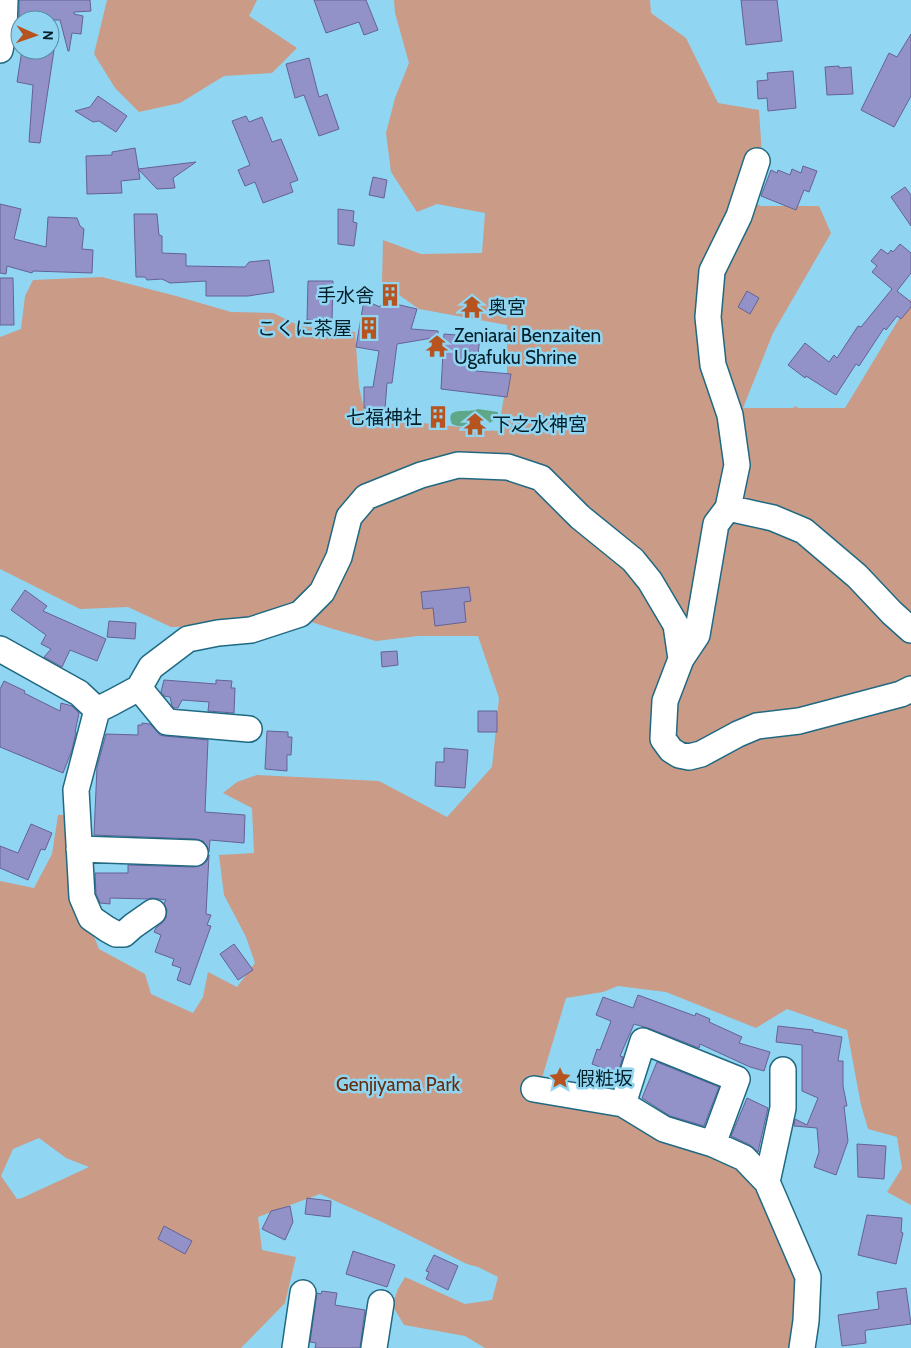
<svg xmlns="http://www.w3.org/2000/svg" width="911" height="1348" viewBox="0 0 911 1348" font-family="Cabin,'Noto Sans JP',sans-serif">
<rect width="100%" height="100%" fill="#90d6f2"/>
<path fill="#ca9b87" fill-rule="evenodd" d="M107 0H257L249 16 297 48 272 73 224 76 180 103 139 112 115 88 94 54Z
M394 0H650L651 13 686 38 718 103 759 110 763 171 753 202 761 206H819L831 233 773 333 743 408H793L796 406 798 408H845L911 299V1205L887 1192 902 1168 897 1137 868 1129 861 1105 847 1030 787 1009 756 1028 666 992 618 986 603 992 566 998 542 1078 706 1140 773 1183 798 1274 794 1348H485L465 1336 404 1325 392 1305 398 1289 405 1277 465 1304 492 1300 498 1277 478 1267 467 1264 382 1222 320 1194 258 1217 262 1250 296 1257 285 1303 241 1348H0V881L34 888 52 854 58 815H66L93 934 99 949 145 974 151 994 193 1013 203 997 208 972 237 987 255 963 246 937 224 895 219 855 254 853 252 808 223 793 237 782 257 775 379 781 447 817 492 767 499 698 478 636H418L376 641 333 629 299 618 227 626 171 627 128 607 80 609 0 569V337L21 329 25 296 33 280 102 277 176 296 231 312 273 313 300 326 355 332 359 387 366 417 498 431 507 380V325L419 309 382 283 383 240 421 254 482 253 485 213 437 204 417 212 391 172 386 133 395 98 409 63 395 13ZM39 1138 66 1158 89 1167 22 1198 17 1199 1 1176 13 1149Z"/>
<path fill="#5fa789" d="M478 409 498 412C499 417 494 420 490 423 485 422 483 419 479 419 467 419 467 431 452 424 444 405 468 414 478 409Z"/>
<path fill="#9392c8" stroke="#646295" d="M19 0H90L91 11 74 12V14L83 16 81 34 72 33 69 51H68L60 20H19Z
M314 0H366L378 30 364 35 359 22 326 33Z
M741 0H777L782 41 746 45Z
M911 34V96L894 127 861 110 889 53 897 57Z
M22 50H54L40 143 29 142 33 85 17 82Z
M309 58 319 97 327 94 339 129 319 136 304 95 295 98 286 64Z
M839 66V68L851 67 853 94 827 95 825 67Z
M793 71 796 108 768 111 767 98 758 99 757 81 768 80 767 73Z
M98 96 127 116 116 132 99 121 93 122 75 111 90 107Z
M246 116 249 122 262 117 272 142 281 139 298 180 290 183 293 192 263 203 255 182 245 186 238 170 250 165 232 121Z
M135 148 140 179 121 181 122 193 87 194 86 156 112 155V152Z
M196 162 173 178 175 188 157 189 138 169Z
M803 166 817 171 809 192 804 190 796 210 761 196 771 170 777 173 778 170 790 175 792 169 801 173Z
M373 177 387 180 384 198 369 195Z
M905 187 911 195V226L891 197Z
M0 204 21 209 14 239 46 247 48 217 77 218 80 226 84 229 82 249 93 250 92 273 33 271 32 273 7 266 6 274 0 273Z
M338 209 354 211 353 222 357 223 354 246 338 244Z
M134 214H157L159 235 162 236V253L186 254V266L245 267 249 262 269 260 274 292 248 296H206V281L170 283 162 279 147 280 145 277H136Z
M900 244 911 253V273L897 291 911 302V307L901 319 897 316 886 330 884 328 859 366 856 364 836 395 806 376 805 378 788 365 805 343 829 362 834 355 837 358 858 326 861 327 892 289 872 272 877 266 871 261 881 249 888 254 891 250 893 252Z
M0 278H13L14 325H0Z
M308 281H333L332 321 307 320Z
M747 291 759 298 750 314 738 307Z
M364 300 380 307 383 301 417 309 411 329 438 331V337L397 344 392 383H387L385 409 364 408V387H373L379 351 356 347Z
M444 334 480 337 476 371 511 374 507 397 441 389Z
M469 587 471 601 464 602 466 622 435 626 433 608 423 609 421 592Z
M25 590 47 606 43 611 106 639 97 661 70 650 62 667 44 657 51 649 41 644 46 635 11 610Z
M109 621 136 623 135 639 107 637Z
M397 651 398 665 382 667 381 652Z
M164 680 216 684V680L232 681 231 688H235L234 713 208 711 209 702 182 700 178 708H174L172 706 170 697 164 696 161 692Z
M4 681 25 691 24 693 60 711 61 703 72 706 79 713 75 732H76L72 750 63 773 0 747V689Z
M478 711H497V732H478Z
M142 723 150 724 160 735 165 736 208 740 205 812 245 815 244 843 210 840 209 852 207 846 203 841 196 839 94 835 97 767 106 734 138 735V725H142Z
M267 731 288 732V737H292L291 755H287V771L265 769Z
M444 748 468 750 465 788 435 786 436 762H444Z
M31 824 52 833 45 850 41 849 28 880 0 868V846L18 853Z
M209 855 206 914 211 915 207 925 211 926 190 985 177 980 181 968 172 965 174 959 155 952 161 935 154 932 156 928 162 923 166 918 167 910 164 903 166 900 152 898 148 899 110 898V904L100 903 96 894 95 873H128V865L195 867 202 865 207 861Z
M234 944 253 970 238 980 220 954Z
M638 995 695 1016 696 1013 710 1019 709 1022 742 1037 739 1043 770 1052 764 1071 750 1067 700 1044 699 1048 648 1028 634 1024 620 1056 623 1057 613 1087 600 1083 605 1069 592 1064 597 1049 600 1050 611 1021 596 1015 603 997 633 1008Z
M778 1026 813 1030V1032L842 1037 838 1061H843V1086L847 1106H844L848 1141 836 1175 814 1167 819 1152 817 1128 794 1126 795 1119 807 1125 818 1098 802 1091V1045L776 1042Z
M657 1062 719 1087 704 1126 670 1116 642 1098Z
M747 1098 768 1108 758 1152 750 1145 731 1136Z
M857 1144 886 1146 884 1179 858 1177Z
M307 1198 331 1201 330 1217 305 1214Z
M290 1206 293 1222 285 1240 262 1229 271 1211Z
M867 1215 902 1218 901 1232 903 1233 896 1264 858 1255Z
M164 1226 192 1241 185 1254 158 1239Z
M353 1251 395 1265 387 1287 346 1274Z
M434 1255 458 1266 448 1290 426 1279 429 1272 426 1271Z
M906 1288 911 1324 867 1330 865 1331 866 1343 842 1346 838 1315 879 1309 877 1292Z
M322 1291 337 1293 335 1305 365 1310 360 1348H315L316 1343 310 1342 317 1293 321 1294Z"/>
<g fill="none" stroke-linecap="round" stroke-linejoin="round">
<defs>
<path id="minor" d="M0 50 4 30 5 0
M728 508 773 518 804 531 857 576 892 613 911 630
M0 649 79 693 97 710 113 702 139 688 151 667 188 639 218 633 251 630 300 614 322 592 339 557 349 517 366 497 421 475 458 465 508 467 541 478 580 517 633 560 650 581 676 625 681 659 665 701 663 739 671 750 679 755 689 757 701 754 738 734 757 726 799 721 901 694 911 689
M681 659 697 635 716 524 728 508 737 465 730 415 713 365 708 317 712 271 739 216 757 161
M139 688 167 722 249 729
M97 710 76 790 82 897 91 918 107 929 116 934H124L133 926 153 912
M79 849 195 853
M534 1089 623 1104 664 1129 713 1144 744 1158 767 1182 808 1277 806 1321 802 1348
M623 1104 643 1041 737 1079 713 1144
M767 1182 783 1108V1070
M295 1348 303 1293
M374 1348 381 1303"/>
</defs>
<use href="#minor" stroke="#206982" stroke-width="28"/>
<use href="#minor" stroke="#fff" stroke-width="25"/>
</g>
<defs>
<symbol id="building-bare" viewBox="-9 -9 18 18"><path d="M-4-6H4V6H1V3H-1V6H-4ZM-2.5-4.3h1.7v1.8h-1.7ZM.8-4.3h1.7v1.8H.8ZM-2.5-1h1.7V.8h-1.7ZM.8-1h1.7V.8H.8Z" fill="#b7531e" stroke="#90d6f2" stroke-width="2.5" paint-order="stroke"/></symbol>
<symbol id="temple-bare" viewBox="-9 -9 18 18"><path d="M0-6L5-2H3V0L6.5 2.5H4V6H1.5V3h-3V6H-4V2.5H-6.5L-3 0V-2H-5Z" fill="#b7531e" stroke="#90d6f2" stroke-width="2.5" paint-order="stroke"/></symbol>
<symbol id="sight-bare" viewBox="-9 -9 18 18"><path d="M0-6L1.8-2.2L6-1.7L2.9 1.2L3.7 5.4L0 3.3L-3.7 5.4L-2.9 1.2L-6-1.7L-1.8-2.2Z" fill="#b7531e" stroke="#90d6f2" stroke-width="2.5" paint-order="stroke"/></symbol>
</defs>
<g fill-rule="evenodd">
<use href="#building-bare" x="374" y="279" width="32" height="32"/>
<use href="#temple-bare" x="456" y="291" width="32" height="32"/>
<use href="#building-bare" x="353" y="312" width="32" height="32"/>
<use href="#temple-bare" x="421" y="330" width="32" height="32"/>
<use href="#building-bare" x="422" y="401" width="32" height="32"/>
<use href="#temple-bare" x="459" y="408" width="32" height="32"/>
<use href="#sight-bare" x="544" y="1062" width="32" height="32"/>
</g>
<g text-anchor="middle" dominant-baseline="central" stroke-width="5" stroke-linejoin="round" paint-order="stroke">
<g font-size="19" fill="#021f2a" stroke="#90d6f2" text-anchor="start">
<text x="374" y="295" text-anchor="end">手水舎</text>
<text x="488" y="307">奥宮</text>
<text x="352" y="328" text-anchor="end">こくに茶屋</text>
<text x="454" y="335">Zeniarai Benzaiten<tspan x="454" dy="22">Ugafuku Shrine</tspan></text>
<text x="422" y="417" text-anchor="end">七福神社</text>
<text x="492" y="424">下之水神宮</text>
<text x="576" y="1078">假粧坂</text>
</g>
<g font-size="19" fill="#672c0e" stroke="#90d6f2">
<text x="398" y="1084">Genjiyama Park</text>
</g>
</g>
<g transform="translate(35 35) rotate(92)"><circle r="24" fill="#90d6f2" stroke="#578da2"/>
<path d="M0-4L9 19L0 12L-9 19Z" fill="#b7531e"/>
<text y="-8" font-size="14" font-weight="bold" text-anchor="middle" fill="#021f2a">N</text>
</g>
</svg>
